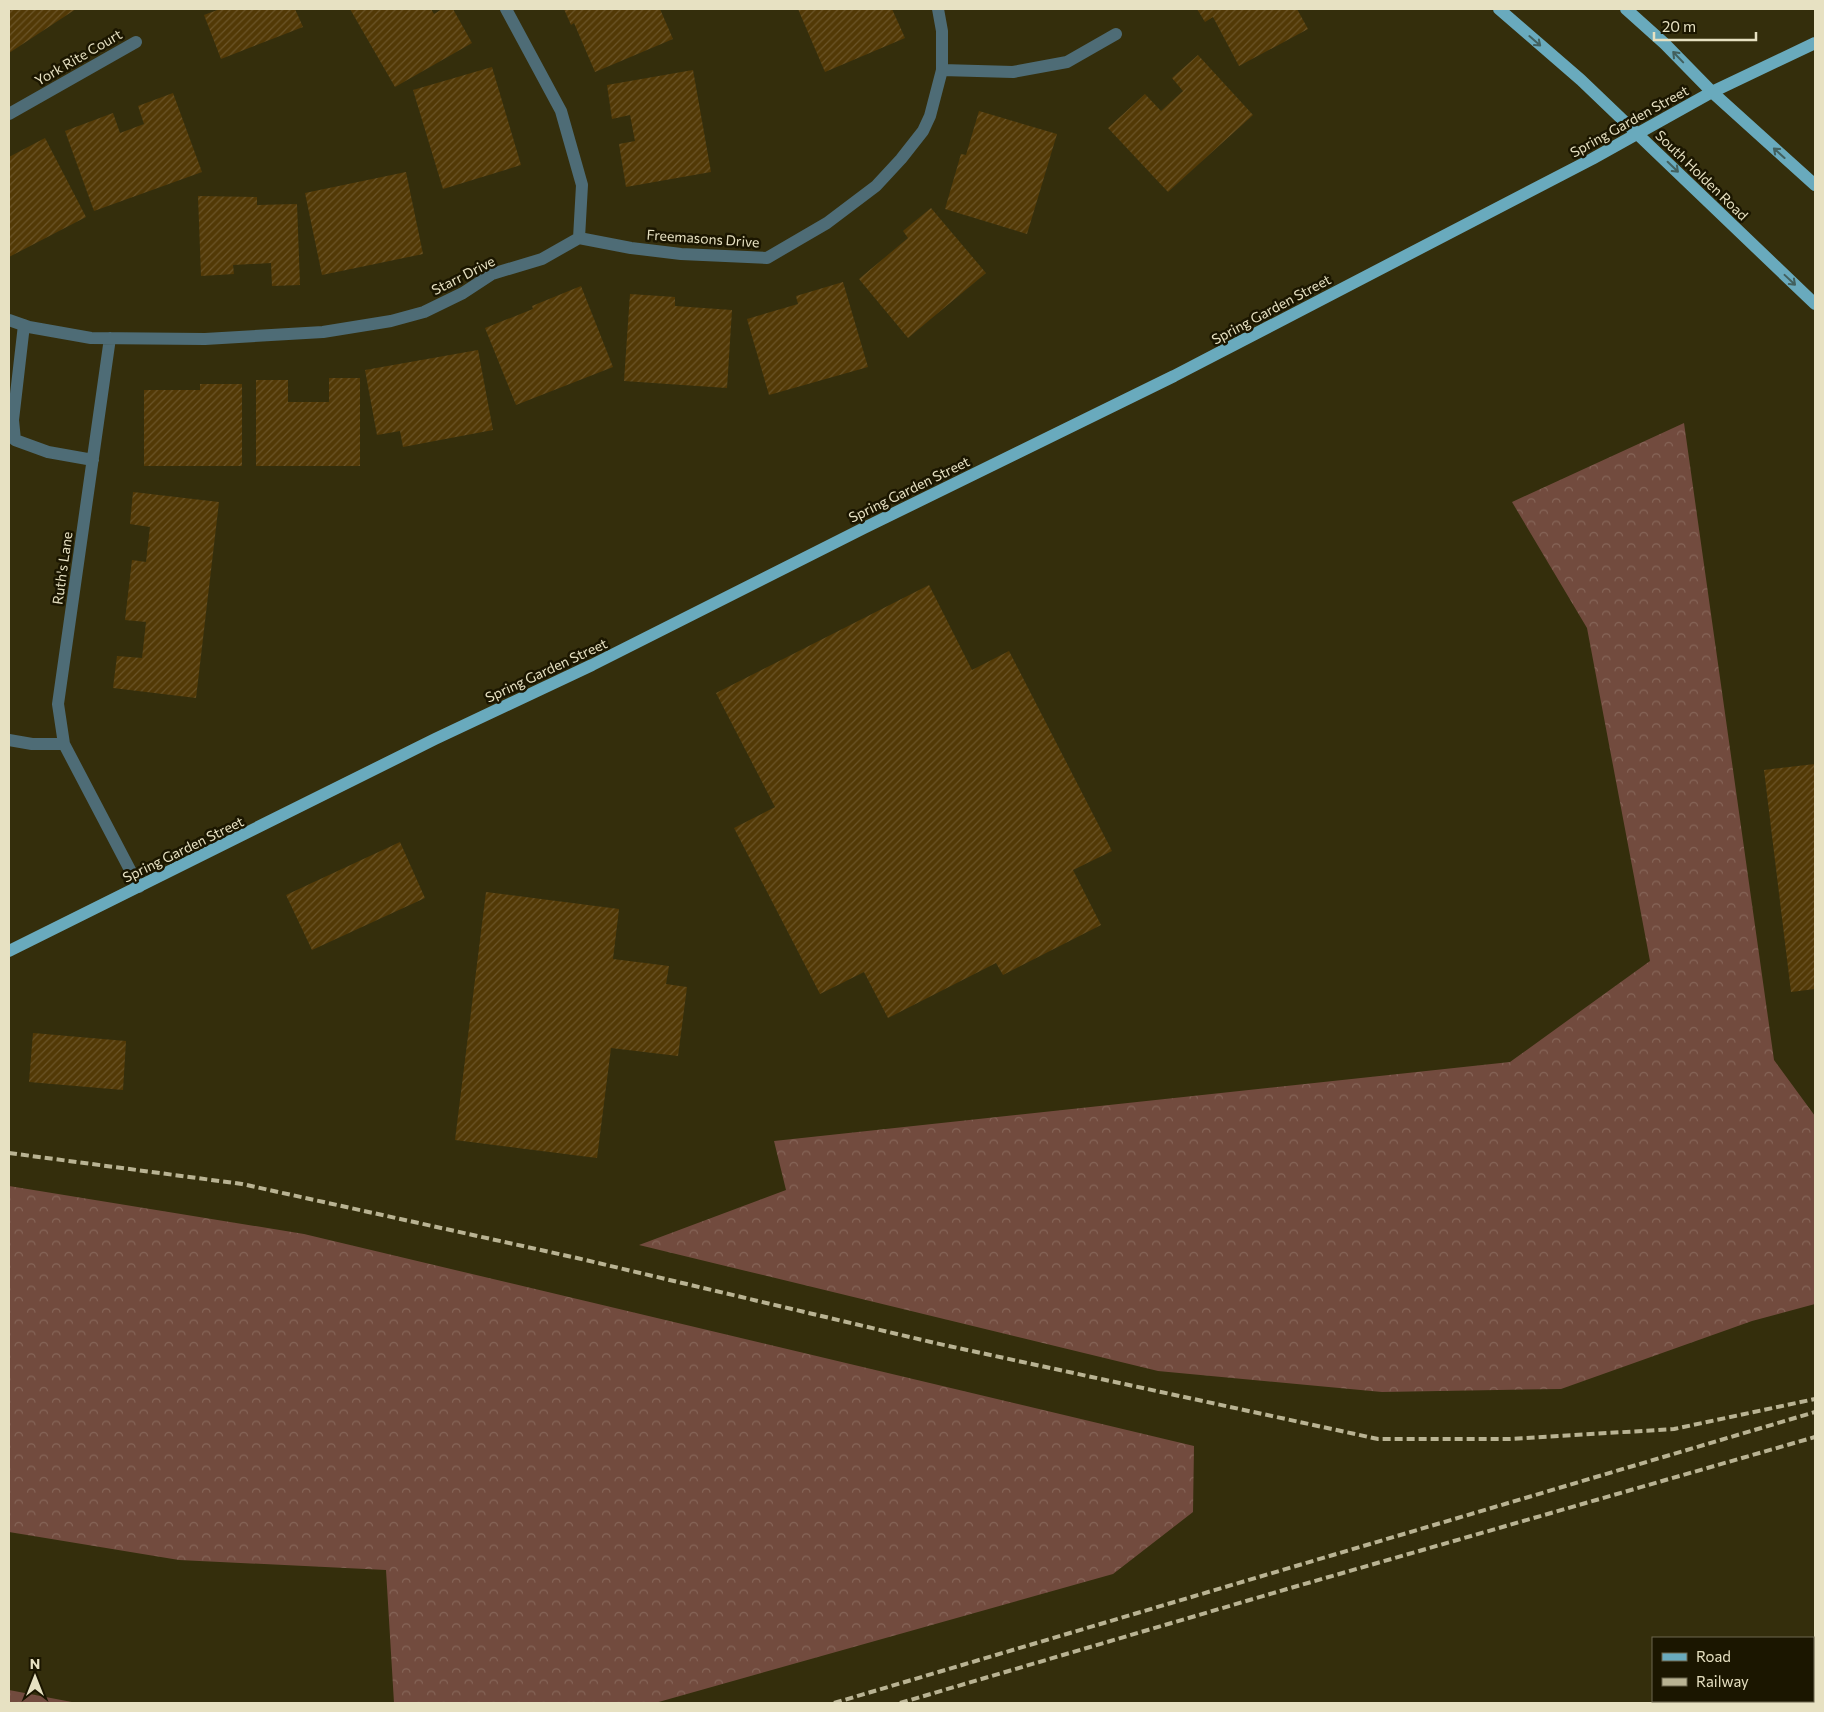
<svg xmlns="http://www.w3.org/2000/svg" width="1824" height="1712" viewBox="0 0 1824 1712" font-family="Commissioner,sans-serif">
<defs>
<pattern id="forest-crowns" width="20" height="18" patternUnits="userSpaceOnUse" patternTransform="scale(1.25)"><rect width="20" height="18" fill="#724b3e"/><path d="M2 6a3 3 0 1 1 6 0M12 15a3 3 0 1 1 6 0" fill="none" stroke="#866558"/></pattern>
<pattern id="building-hatch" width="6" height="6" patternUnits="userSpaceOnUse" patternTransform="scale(1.25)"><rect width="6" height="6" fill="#523906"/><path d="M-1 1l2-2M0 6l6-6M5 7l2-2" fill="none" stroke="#6b5529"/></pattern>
</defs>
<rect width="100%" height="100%" fill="#342e0c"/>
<path fill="url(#forest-crowns)" d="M1684 423 1774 1060 1815 1116V1304L1752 1321 1561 1389 1382 1392 1158 1371 639 1245 786 1190 774 1141 1510 1062 1650 961 1587 628 1512 502Z
M9 1186 304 1234 1194 1446 1193 1512 1113 1574 655 1703H394L386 1570 179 1560 9 1532Z
M9 1690 77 1703H9Z"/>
<path fill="url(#building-hatch)" d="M9 9H76L9 53Z
M220 9H295L303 27 221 59 204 15Z
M350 9H431L434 14 442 9H453L472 43 395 87Z
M564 9H660L673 39 595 72 574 23 571 25Z
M798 9H892L905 38 825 72Z
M1197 9H1297L1308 29 1239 66 1213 17 1205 22Z
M1198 55 1253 115 1168 192 1108 128 1145 94 1161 111 1183 91 1172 78Z
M492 67 521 165 443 189 413 90Z
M693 70 711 172 626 187 619 144 635 141 630 115 612 119 607 85Z
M173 93 202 172 94 211 65 131 113 113 120 133 144 124 138 106Z
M979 111 1057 134 1027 234 945 209 961 154 966 155Z
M45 138 86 217 9 257V157Z
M406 172 423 254 322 275 305 193Z
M198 196 257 197V205L297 204 300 285 272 286 271 263 233 265 234 274 201 276Z
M931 208 986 273 908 338 859 279 908 238 903 231Z
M843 282 868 367 769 395 747 319 798 304 796 296Z
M581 286 613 367 516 405 485 328 533 309 532 306Z
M630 294 675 297V306L732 310 727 388 624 381Z
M478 350 493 430 403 447 400 431 377 435 365 370Z
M329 378H360V466H256V380H288V402H329Z
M200 384H242V466H144V390H200Z
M133 492 219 502 196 698 113 688 117 656 142 658 146 622 125 620 132 560 146 562 150 527 130 524Z
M929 585 972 670 1009 651 1112 851 1073 870 1101 925 1003 975 996 963 888 1018 864 972 820 994 734 828 775 807 716 693Z
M1815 764V989L1791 992 1764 770Z
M400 842 425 898 312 950 286 895Z
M486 892 619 909 613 959 669 966 666 984 687 987 678 1056 611 1048 597 1158 455 1140Z
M33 1033 126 1041 123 1090 29 1082Z"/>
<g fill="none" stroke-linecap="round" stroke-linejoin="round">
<path stroke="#4e6c76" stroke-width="12" d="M506 9 561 111 582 185 579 238
M942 70 1013 72 1067 62 1116 34
M9 114 136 42
M579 238 631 248 681 254 767 258 827 223 876 186 901 159 923 131 930 116 942 70V31L938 9
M9 320 29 327 91 338 205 339 323 332 391 321 424 312 463 293 492 274 542 259 579 238
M24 325 13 420 15 440 48 452 93 460
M110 338 58 704 64 744 139 887
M9 740 32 744H64"/>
<path stroke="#69aabd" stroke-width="12" d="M1499 9 1581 80 1815 304
M1626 9 1665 44 1712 92 1815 185
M9 951 435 739 592 665 864 528 1174 376 1592 159 1712 92 1815 43"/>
<path stroke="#b9b393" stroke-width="4" stroke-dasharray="8 4" stroke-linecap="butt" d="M9 1153 242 1184 577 1258 935 1343 1378 1439H1509L1674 1429 1815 1399
M834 1703 1815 1412
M900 1703 1287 1589 1815 1437"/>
</g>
<defs><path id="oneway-shaft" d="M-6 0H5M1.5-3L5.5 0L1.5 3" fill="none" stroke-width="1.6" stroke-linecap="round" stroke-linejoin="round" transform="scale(1.25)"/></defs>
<g stroke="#42605e">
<use href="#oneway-shaft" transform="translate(1535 41) rotate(41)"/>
<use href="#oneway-shaft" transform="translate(1678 57) rotate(-134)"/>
<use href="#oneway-shaft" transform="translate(1779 153) rotate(-138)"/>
<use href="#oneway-shaft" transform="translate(1673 167) rotate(44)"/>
<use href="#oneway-shaft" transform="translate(1790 280) rotate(43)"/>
</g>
<g text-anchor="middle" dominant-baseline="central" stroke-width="5" stroke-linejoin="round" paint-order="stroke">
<g font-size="14" fill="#e7e1c2" stroke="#1b1600">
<text transform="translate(78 57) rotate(-30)">York Rite Court</text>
<text transform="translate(1629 121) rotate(-29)">Spring Garden Street</text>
<text transform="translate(1702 175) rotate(44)">South Holden Road</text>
<text transform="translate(703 238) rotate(4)">Freemasons Drive</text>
<text transform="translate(463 275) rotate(-27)">Starr Drive</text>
<text transform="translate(1271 309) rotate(-28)">Spring Garden Street</text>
<text transform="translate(909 489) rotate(-26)">Spring Garden Street</text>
<text transform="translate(62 568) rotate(-82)">Ruth's Lane</text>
<text transform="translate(546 670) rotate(-25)">Spring Garden Street</text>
<text transform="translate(183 849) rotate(-26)">Spring Garden Street</text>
</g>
</g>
<rect width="1824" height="1712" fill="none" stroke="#e7e1c2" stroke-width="20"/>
<rect x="1652" y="1637" width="162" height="65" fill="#1b1600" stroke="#6d674e"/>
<rect x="1662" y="1653" width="25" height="8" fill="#69aabd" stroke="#6d674e"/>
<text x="1696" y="1662" font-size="15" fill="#e7e1c2">Road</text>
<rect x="1662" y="1678" width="25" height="8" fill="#b9b393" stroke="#6d674e"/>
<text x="1696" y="1687" font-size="15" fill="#e7e1c2">Railway</text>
<g transform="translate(35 1677)" stroke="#1b1600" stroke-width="4" paint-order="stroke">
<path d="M0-4L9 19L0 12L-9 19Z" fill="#e7e1c2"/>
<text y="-8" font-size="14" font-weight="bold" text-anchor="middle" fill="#e7e1c2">N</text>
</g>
<path d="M1654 32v8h102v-8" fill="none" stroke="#e7e1c2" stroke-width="2.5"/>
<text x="1662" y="32" font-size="15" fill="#e7e1c2" stroke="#1b1600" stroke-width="4" paint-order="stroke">20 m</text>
</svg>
